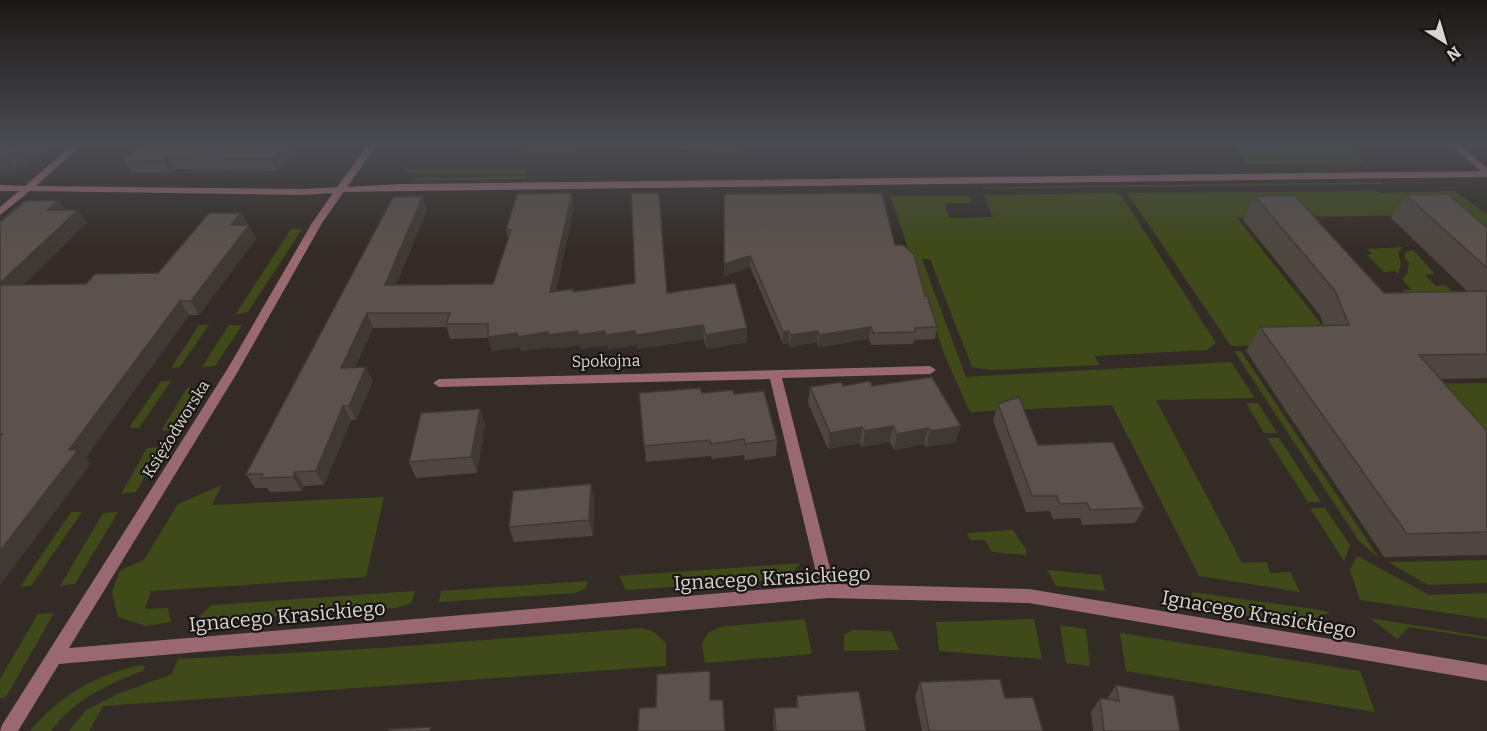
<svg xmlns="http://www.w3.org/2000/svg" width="1487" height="731" viewBox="0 0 1487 731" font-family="Bitter,serif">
<rect width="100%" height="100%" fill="#332c26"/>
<path fill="#412f37" d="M0 145H55L24 169 8 175H0Z"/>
<path fill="#3f4a18" d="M1232 145H1350L1364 162 1248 164Z
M398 164 410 170 527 169 526 173 419 174 408 173Z
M526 176 525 179 412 181 413 178Z
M1380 182 1384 184 983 189 981 187Z
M1375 191 1381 193 1454 191 1487 214V264L1433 215 1237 218 1337 344 1231 346 1127 193Z
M1115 193 1121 195 1216 343 1207 350 1095 356 1099 365 991 370 972 367 930 259H922L966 377 1231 362 1255 398 1156 400 1242 563 1267 562 1270 573 1290 572 1300 592 1199 576 1112 405 970 412 945 356 890 196H969L972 203H945L949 218 993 217 983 195Z
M291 229H302L248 312 235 315Z
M1403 247 1398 252 1401 265 1398 274 1394 271 1384 272 1367 255 1372 254 1367 249Z
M1413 250 1435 274 1425 275 1436 286 1445 285 1471 310 1415 304 1402 290H1411L1402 279 1407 274 1409 263 1404 256 1406 252Z
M199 325H209L180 367 171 368Z
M229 325H242L215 366 202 367Z
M1234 351H1241L1379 558 1359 541Z
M161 381H171L139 428H129Z
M1487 383V471L1409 384Z
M187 388H199L174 430 161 431Z
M1246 403H1258L1277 433H1264Z
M1267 438H1279L1321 502H1308Z
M161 447 136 492 121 494 147 448Z
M222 485 212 505 384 497 366 577 151 591 145 609 168 608 171 622 145 626 118 617 112 592 120 570 144 560 178 504Z
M1310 508H1325L1350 545 1344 561Z
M71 512H82L31 586 20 587Z
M118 512 75 584 60 586 103 513Z
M1013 530 1026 549V555L992 552 985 540H970L967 533Z
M1357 556 1429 595 1487 593V619L1360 600 1350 570Z
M1487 560V583L1428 585 1388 562Z
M801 563 788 577 775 580 626 590 619 576Z
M1047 570 1101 575 1105 591 1056 586Z
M588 581 585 589 575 593 439 602 441 591Z
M415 591 411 603 395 608 195 622 211 605Z
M1192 592 1314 609 1330 612 1301 626 1195 606Z
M54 613 6 697 0 698V679L38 614Z
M1370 618 1487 637V639L1409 627 1397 639Z
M805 619 812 654 705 663 702 644 708 633 720 627Z
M1034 619 1042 659 939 651 936 622Z
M1060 625 1086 629 1090 666 1066 663Z
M642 628 654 632 666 643V666L103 706 89 731H69L86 710 118 694 172 674 178 659 381 648Z
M853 630 891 631 899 650 844 651V635Z
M1120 633 1360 671 1375 712 1126 671Z
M141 665 145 666 143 671C107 684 74 700 51 731H30C58 697 98 673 141 665Z"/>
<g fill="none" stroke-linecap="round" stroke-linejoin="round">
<path fill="#996870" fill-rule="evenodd" d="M72 145H82L36 186 303 189 340 187 345 190 322 223 237 373 69 648 819 585 770 379 439 387 433 383 439 379 930 366 936 370 930 374 782 378 834 584 1029 589 1487 665V681L1029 603 828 598 59 664 18 731H0L2 725 228 368 312 223 333 193 303 195 30 191 0 215V207L19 191H0V185L25 186Z
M1450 145H1460L1487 168V176Z"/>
<path fill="#996870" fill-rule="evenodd" d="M368 145H377L347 187 401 184 1487 171V177L337 192 335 190Z"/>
</g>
<path fill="#4d4740" d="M0 145H43L20 166H13L9 169H0Z
M139 145H299L277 171 174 169 170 173 131 172 124 160Z
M521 145H576L574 152H522Z
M675 145H805V149L741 146 740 152 675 149Z
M724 194 895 245 925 296 937 327 935 339 914 340 913 344 871 345 869 339 818 347 817 342 790 347 789 343 783 344 750 267 724 276Z
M1406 195 1487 228V378L1441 379 1487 431V555L1384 557 1246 351 1260 327 1324 326 1320 315 1243 220 1255 196 1384 293 1468 292 1391 218Z
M58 200 65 210 87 223 23 285 86 284 158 273 241 213 256 239 199 315H189L85 458 90 464 0 585V222Z
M574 207 556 291 667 293 747 328V342L706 349 704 339 637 349V345L608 349V345L580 349V345L551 349V347L521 351 520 347 492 351 488 338 450 339 447 327 373 328 355 367 373 381 356 420H351L324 485 304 486 302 491 270 492 267 488H255L246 474 427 210 396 285 493 284 508 238 506 230Z
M872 386 956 442 926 447 924 444 894 450 890 442 862 447 860 443 828 449 808 403 810 387Z
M639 393 734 394 777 440 776 456 745 460 744 455 712 459 711 456 646 462Z
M998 404 1038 445 1144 508 1135 523 1082 525 1080 518 1053 519 1050 511 1026 512 993 420Z
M480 409 485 425 477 473 416 478 409 462Z
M591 484 594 500 593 536 514 542 509 527Z
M920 682 1005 698 1043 731H922L915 696Z
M1116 685 1180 731H1093L1091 712 1100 698 1107 699Z
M797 696 866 731H774L773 722 774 708 796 707Z"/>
<path fill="#3f3934" d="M24 145H43L20 166 12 155Z
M284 145H299L277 171 271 159Z
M6 155 13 166 9 169 1 158Z
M167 157 174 169 170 173 164 161Z
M572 193 574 207 553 306 550 292Z
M423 196 427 210 390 299 385 285Z
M58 200 67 214 48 210Z
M78 210 87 223 9 299 0 288V283Z
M241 213 248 226 231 225Z
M249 225 256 239 199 315 191 301Z
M750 256V267L724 276V264Z
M180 301 189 315 85 458 90 464 0 585V551L69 450Z
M367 313 373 328 348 382 341 368Z
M703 325 704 339 637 349 636 335Z
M871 327 869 339 818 347 819 335Z
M747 328V342L706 349V335Z
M578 331H605L608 345 580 349V345L551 349V347L521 351 520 347 492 351 488 337 517 333Z
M635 331 637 345 608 349 606 335Z
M789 331V343L783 344V332Z
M818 331 817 342 790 347 791 335Z
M366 367 373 381 356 420 349 406Z
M343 406 351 420 324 485 316 471Z
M480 409 485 425 477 473 471 457Z
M893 426 890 442 862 447 865 431Z
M961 426 956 442 926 447 930 431Z
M862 427 860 443 828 449 830 433Z
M928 428 924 444 894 450 897 434Z
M295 472 304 486 302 491 293 477Z
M591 484 594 500 593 536 589 520Z"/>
<path fill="#5a524b" stroke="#3f3934" stroke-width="1.5" d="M0 145H24L12 155H6L1 158H0Z
M139 145H284L271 159 167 157 164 161 124 160Z
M572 193 550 292 573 289V292L635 283 631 193H659L667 293 735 283 747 328 706 335 703 325 636 335 635 331 606 335 605 331 578 335V331L548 335V332L518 337 517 333 488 337V324H446L450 313H367L341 368 366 367 349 406H343L316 471 295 472 293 477 261 478 263 474H246L393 197 423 196 385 285 493 284 511 230H506L517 194Z
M882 193 895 245H903L914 254 925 296 927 295 937 327 915 328V332L873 333 871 327 819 335 818 331 791 335 789 331 783 332 750 256 724 264V194Z
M1448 194 1487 228V268L1406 195Z
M1255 196H1295L1384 293 1487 291V354L1419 355 1487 431V532L1407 534 1260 327 1349 325 1335 291Z
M58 200 48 210H78L0 283V222L25 201Z
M209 213H241L231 225H249L191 301H180L69 450H78L0 551V436L2 434H0V285L86 284 95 274 158 273Z
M932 377 961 426 930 431 928 428 897 434 893 426 865 431 862 427 830 433 810 387 841 382 843 386 870 381 872 386Z
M700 388 702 393 733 390 734 394 764 391 777 440 745 444 744 439 711 444 710 440 644 446 639 393Z
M1019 397 1038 445 1113 442 1144 508 1090 510 1087 503 1060 504 1057 496H1032L998 404Z
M480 409 471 457 409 462 421 413Z
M591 484 589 520 509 527 513 491Z
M710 671V700H723L725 731H638L639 708 656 707 657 674Z
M1000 679 1005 698 1033 697 1043 731H929L920 682Z
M1116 685 1174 696 1180 731H1104L1100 698 1119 701Z
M859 691 866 731H776L774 708 798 707 797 696Z
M431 727 430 731H388L389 729Z"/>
<linearGradient id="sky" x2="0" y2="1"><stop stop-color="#1c1815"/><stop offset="0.58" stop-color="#4a4b52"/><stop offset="1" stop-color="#4a4b52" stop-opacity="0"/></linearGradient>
<rect width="1487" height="248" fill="url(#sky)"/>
<g text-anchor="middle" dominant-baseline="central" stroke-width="4.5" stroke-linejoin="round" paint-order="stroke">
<g font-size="16" fill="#dad5d1" stroke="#181512">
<text transform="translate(606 361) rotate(-1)">Spokojna</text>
<text transform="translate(176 429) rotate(-58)">Księżodworska</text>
</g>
<g font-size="20" fill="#dad5d1" stroke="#181512">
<text transform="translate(772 578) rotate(-3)">Ignacego Krasickiego</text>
<text transform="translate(1259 614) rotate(10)">Ignacego Krasickiego</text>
<text transform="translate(287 616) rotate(-5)">Ignacego Krasickiego</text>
</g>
</g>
<g transform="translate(1445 42) rotate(143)" stroke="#181512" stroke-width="4.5" paint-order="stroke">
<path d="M0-4.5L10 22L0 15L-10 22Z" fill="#dad5d1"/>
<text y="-9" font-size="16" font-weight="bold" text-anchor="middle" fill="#dad5d1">N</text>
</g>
</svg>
